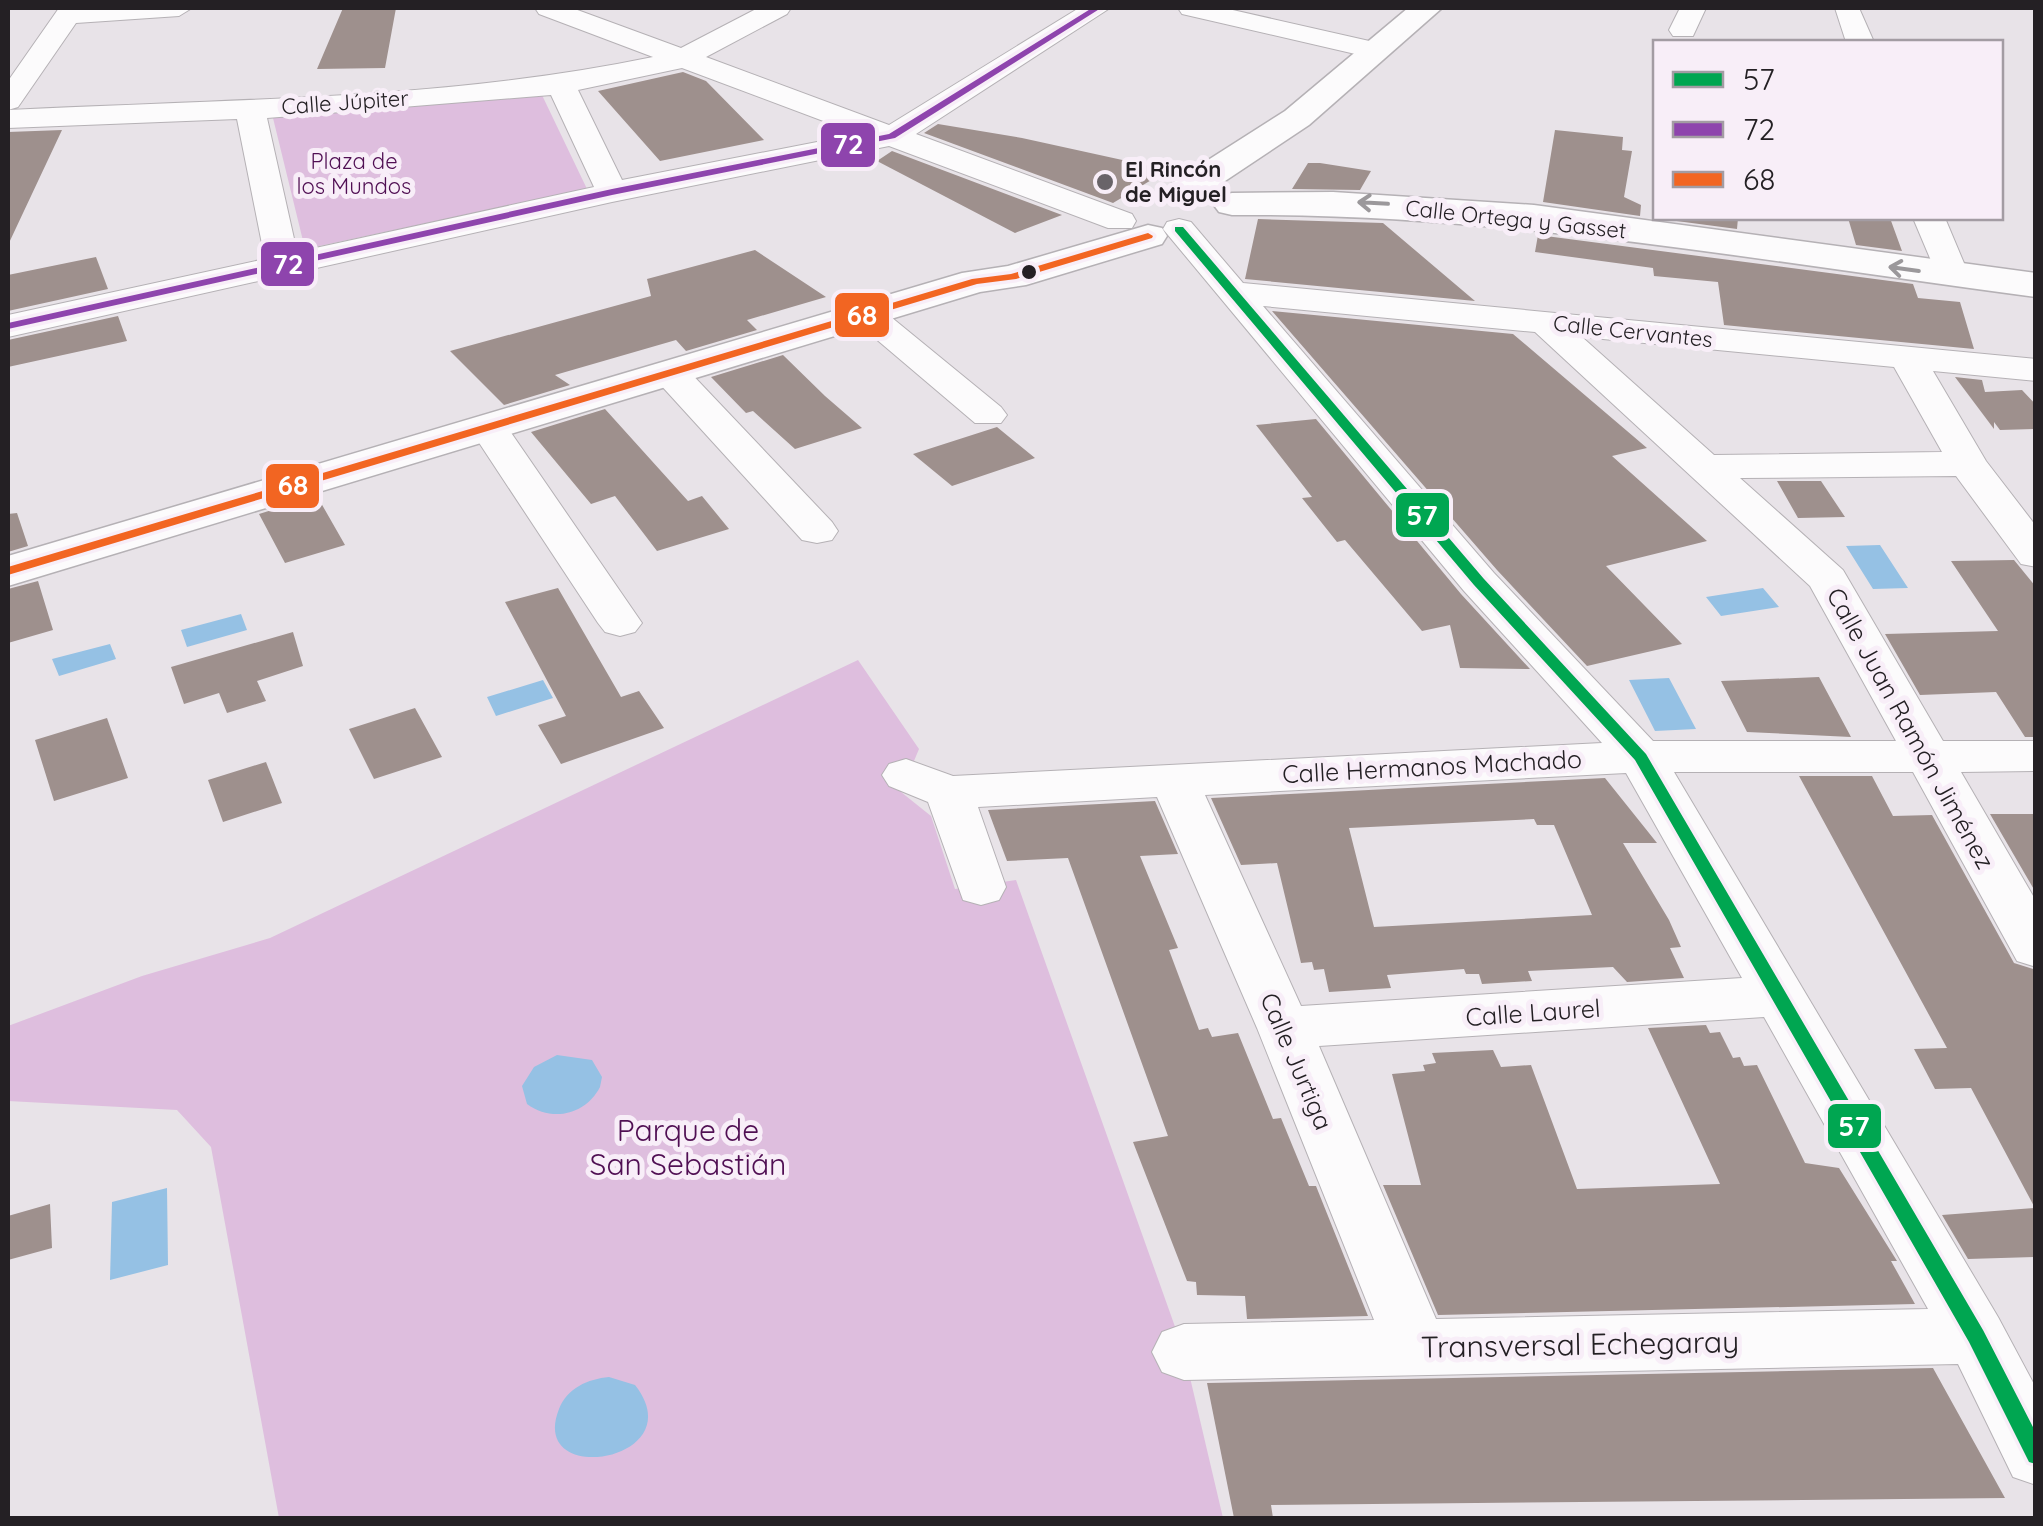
<svg xmlns="http://www.w3.org/2000/svg" width="2043" height="1526" viewBox="0 0 2043 1526" font-family="Quicksand,sans-serif">
<rect width="100%" height="100%" fill="#e8e3e8"/>
<path fill="#debede" d="M541 93 587 189 305 249 273 118Z
M858 660 919 749 901 792 931 816 955 889 1016 880 1184 1352 1223 1518H279L211 1147 177 1110 8 1101V1026L142 976 270 938Z"/>
<path fill="#95c1e4" d="M1880 545 1908 588 1873 589 1846 546Z
M1763 588 1779 607 1721 616 1706 597Z
M241 614 247 630 187 647 181 630Z
M110 644 116 659 59 676 52 659Z
M1669 678 1696 729 1655 731 1629 680Z
M543 680 553 698 496 716 487 697Z
M557 1055 592 1060 602 1077 600 1087C586 1114 553 1123 527 1104L522 1086 534 1067Z
M167 1188 168 1265 110 1280 112 1202Z
M609 1377 635 1385C695 1461 527 1489 559 1409 567 1388 588 1379 609 1377Z"/>
<path fill="#9e908d" fill-rule="evenodd" d="M343 8H396L385 68 317 69Z
M683 72 706 81 764 140 660 161 598 91Z
M938 124 1022 138 1168 170 1113 203 924 133Z
M62 130 8 245V132Z
M1555 130 1623 137 1622 150 1632 151 1624 197 1641 205 1640 216 1543 202Z
M892 151 1062 215 1015 233 877 161Z
M1308 163H1320L1371 171 1360 190 1292 189Z
M1654 218H1738L1737 229Z
M1848 218H1890L1902 251 1856 245Z
M1258 219 1383 223 1475 301 1245 279Z
M1538 235 1913 284 1918 298 1960 302 1974 349 1724 325 1718 282 1654 276 1653 268 1535 252Z
M755 250 826 297 747 320 757 330 686 351 676 340 555 375 570 385 504 405 450 351 651 296 647 279Z
M96 257 108 289 8 311V275Z
M1272 311 1513 334 1647 448 1612 456 1707 541 1606 566 1682 644 1587 666 1497 570Z
M118 316 127 341 8 367V340Z
M783 355 825 396 862 428 795 449 753 411 746 413 711 377Z
M1955 377 1982 380 1985 392 2022 390 2036 405V429L2000 430 1994 422V429Z
M605 409 688 501 702 496 729 529 657 551 615 496 591 504 531 432Z
M1316 419 1461 594 1530 669 1460 668 1450 625 1422 631 1345 540 1337 542 1302 498 1312 497 1256 425Z
M997 427 1035 458 952 486 913 454Z
M1777 481H1821L1845 517 1798 518Z
M317 496 345 545 285 563 259 514Z
M17 513 28 546 8 552V514Z
M2014 560 2036 587V737H2025L1996 692 1920 695 1885 634 1998 631 1951 561Z
M38 581 53 630 8 643V589Z
M558 588 621 697 639 691 664 728 561 764 538 725 566 716 505 602Z
M293 632 303 666 257 681 266 701 227 713 219 693 184 704 171 667Z
M1819 677 1851 737 1747 732 1721 681Z
M415 708 442 757 374 779 349 729Z
M107 718 128 778 54 801 35 740Z
M266 762 282 803 223 822 208 780Z
M1799 776H1872L1893 816 1932 815 2014 963 2036 970V1257L1968 1259 1942 1215 2035 1208 1971 1088 1935 1089 1914 1049 1947 1048Z
M1605 778 1657 843H1623L1669 920 1681 947 1670 948 1684 978 1627 982 1613 967 1528 971 1532 981 1482 984 1479 974H1466L1464 969 1387 975 1391 988 1329 992 1324 969 1314 970 1312 962 1301 963 1277 863 1241 865 1211 798ZM1534 819 1537 825H1554L1592 915 1374 927 1349 828Z
M1155 801 1178 854 1140 856 1178 948 1169 950 1199 1030 1208 1028 1212 1037 1238 1033 1273 1119 1281 1118 1309 1186H1316L1368 1316 1247 1319 1245 1296 1197 1295 1196 1282 1187 1281 1133 1142 1168 1136 1068 858 1007 861 988 810Z
M1990 814H2036V893Z
M1706 1025 1710 1033 1720 1032 1733 1058 1740 1057 1744 1066 1757 1065 1805 1163 1839 1168 1897 1261H1891L1915 1304 1438 1315 1383 1185H1421L1392 1074 1425 1071 1423 1065 1436 1063 1432 1053 1493 1050 1501 1067 1531 1065 1577 1189 1720 1184 1648 1028Z
M50 1204 52 1248 8 1260V1216Z
M1933 1368 2005 1498 1271 1505 1273 1518H1234L1207 1383Z"/>
<g fill="none" stroke-linecap="round" stroke-linejoin="round">
<defs>
<path id="street" d="M192 8 179 16 76 23 18 107 8 110V81L59 8Z
M535 8H572L681 48 758 8H791L787 14 706 57 889 125 1079 8H1110L916 134 1132 214 1136 221 1132 228H1108L889 146 612 202 8 337V315L265 259 237 119 8 128V110C223 99 442 101 653 57L539 14ZM682 68 858 134 622 180 578 90ZM551 95 594 187 297 252 267 118Z
M1178 8H1224L1387 45 1391 51 1377 59 1182 14Z
M1680 8H1706L1693 36H1673L1669 30Z
M1835 8H1859L1874 42H1846Z
M1913 218H1945L1969 275 1964 282H1940Z
M1179 219 1191 222 1243 283 2036 359V381L1933 371 1986 461 2036 526V567L2021 564 1956 476 1740 478 1843 570 1943 741H2036V771L1961 772 2036 901V967L2017 961 1913 772H1674L1998 1317 2036 1388V1485L2013 1477 1958 1364 1184 1380 1162 1372 1152 1352 1162 1332 1184 1324 1374 1320 1257 1028 1157 797 978 807 1006 887 999 900 981 905 963 900 928 802 889 786 882 775 889 764 906 759 953 776 1602 743 1464 591 1163 229 1167 222ZM1263 306 1535 332 1810 586 1896 741H1653L1494 573ZM1582 337 1894 367 1942 452 1714 455ZM1626 773 1742 978 1301 1006 1205 795ZM1764 1017 1928 1309 1436 1319 1319 1046Z
M868 304 880 308 1001 407 1007 415 1001 423H975L856 322 850 315 856 308Z
M671 363 684 366 832 522 838 531 832 540 817 543 802 540 658 382 653 374 658 366Z
M489 417 503 421 642 623 635 632 620 636 605 632 598 623 470 429 475 421Z"/>
<path id="secondary" d="M1408 8H1442L1309 125 1198 199H1172L1167 191 1172 183 1285 111Z
M1333 192 1534 205 2036 273V297C1767 262 1503 213 1232 215L1219 212 1213 204 1219 196 1232 193Z
M1148 225 1162 228 1167 236 1162 244 1026 285 980 292 8 586V556L962 273 1008 266Z"/>
</defs>
<use href="#street" stroke="#b5b1b5" stroke-width="2"/>
<use href="#secondary" stroke="#b5b1b5" stroke-width="3"/>
<use href="#street" fill="#fcfbfc" fill-rule="evenodd"/>
<use href="#secondary" fill="#fcfbfc" fill-rule="evenodd"/>
<defs>
<path id="bus-1" d="M1175 227H1183L1484 579 1646 754 1983 1330 2036 1433V1464L2029 1462 1969 1342 1635 760 1474 585 1175 231Z"/>
<path id="bus-2" d="M1092 8H1101L895 138 612 195 8 329V323L612 189 889 134Z"/>
<path id="bus-3" d="M1148 233 1153 236 1152 238 1016 279 977 284 8 575V567L972 279 1011 274Z"/>
</defs>
<use href="#bus-1" stroke="#f8eef8" stroke-width="7"/>
<use href="#bus-2" stroke="#f8eef8" stroke-width="7"/>
<use href="#bus-3" stroke="#f8eef8" stroke-width="7"/>
<use href="#bus-1" fill="#00a651" fill-rule="evenodd"/>
<use href="#bus-2" fill="#8e44ad" fill-rule="evenodd"/>
<use href="#bus-3" fill="#f26522" fill-rule="evenodd"/>
</g>
<defs><path id="oneway-shaft" d="M-6 0H5M1.5-3L5.5 0L1.5 3" fill="none" stroke-width="1.6" stroke-linecap="round" stroke-linejoin="round" transform="scale(2.5)"/></defs>
<g stroke="#9b989b">
<use href="#oneway-shaft" transform="translate(1373 203) rotate(-177)"/>
<use href="#oneway-shaft" transform="translate(1904 269) rotate(-172)"/>
</g>
<circle fill="#696469" stroke="#f8eef8" stroke-width="4" cx="1105" cy="182" r="10"/>
<circle fill="#242024" stroke="#f8eef8" stroke-width="4" cx="1029" cy="272" r="9"/>
<g text-anchor="middle" dominant-baseline="central" stroke-width="10" stroke-linejoin="round" paint-order="stroke">
<g font-size="22" fill="#242024" stroke="#f8eef8">
<text transform="translate(345 102) rotate(-4)">Calle Júpiter</text>
<text transform="translate(1516 219) rotate(6)">Calle Ortega y Gasset</text>
<text transform="translate(1633 331) rotate(6)">Calle Cervantes</text>
</g>
<g font-size="22" fill="#500f53" stroke="#f8eef8">
<text x="354" y="161">Plaza de<tspan x="354" dy="25">los Mundos</tspan></text>
</g>
<g font-size="22" font-weight="bold" fill="#242024" stroke="#f8eef8" text-anchor="start">
<text x="1125" y="169">El Rincón<tspan x="1125" dy="25">de Miguel</tspan></text>
</g>
<g font-size="25" fill="#242024" stroke="#f8eef8">
<text transform="translate(1911 728) rotate(61)">Calle Juan Ramón Jiménez</text>
<text transform="translate(1432 766) rotate(-3)">Calle Hermanos Machado</text>
<text transform="translate(1533 1012) rotate(-4)">Calle Laurel</text>
<text transform="translate(1297 1061) rotate(67)">Calle Jurtiga</text>
</g>
<g font-size="30" fill="#500f53" stroke="#f8eef8">
<text x="688" y="1130">Parque de<tspan x="688" dy="34">San Sebastián</tspan></text>
</g>
<g font-size="30" fill="#242024" stroke="#f8eef8">
<text transform="translate(1580 1344) rotate(-1)">Transversal Echegaray</text>
</g>
</g>
<g stroke="#f8eef8" stroke-width="4">
<rect x="819" y="121" width="58" height="48" rx="10" fill="#8e44ad"/>
<rect x="259" y="240" width="57" height="48" rx="10" fill="#8e44ad"/>
<rect x="833" y="291" width="58" height="48" rx="10" fill="#f26522"/>
<rect x="264" y="462" width="57" height="48" rx="10" fill="#f26522"/>
<rect x="1394" y="491" width="57" height="48" rx="10" fill="#00a651"/>
<rect x="1826" y="1102" width="57" height="48" rx="10" fill="#00a651"/>
</g>
<g font-size="28" text-anchor="middle" font-weight="bold" fill="#fff">
<text x="848" y="154">72</text>
<text x="288" y="274">72</text>
<text x="862" y="325">68</text>
<text x="293" y="495">68</text>
<text x="1422" y="525">57</text>
<text x="1854" y="1136">57</text>
</g>
<rect width="2043" height="1526" fill="none" stroke="#242024" stroke-width="20"/>
<rect x="1653" y="40" width="350" height="180" fill="#f8eef8" stroke="#a39ca3" stroke-width="2.5"/>
<rect x="1673" y="72" width="50" height="15" fill="#00a651" stroke="#a39ca3" stroke-width="2.5"/>
<text x="1743" y="90" font-size="30" fill="#242024">57</text>
<rect x="1673" y="122" width="50" height="15" fill="#8e44ad" stroke="#a39ca3" stroke-width="2.5"/>
<text x="1743" y="140" font-size="30" fill="#242024">72</text>
<rect x="1673" y="172" width="50" height="15" fill="#f26522" stroke="#a39ca3" stroke-width="2.5"/>
<text x="1743" y="190" font-size="30" fill="#242024">68</text>
</svg>
